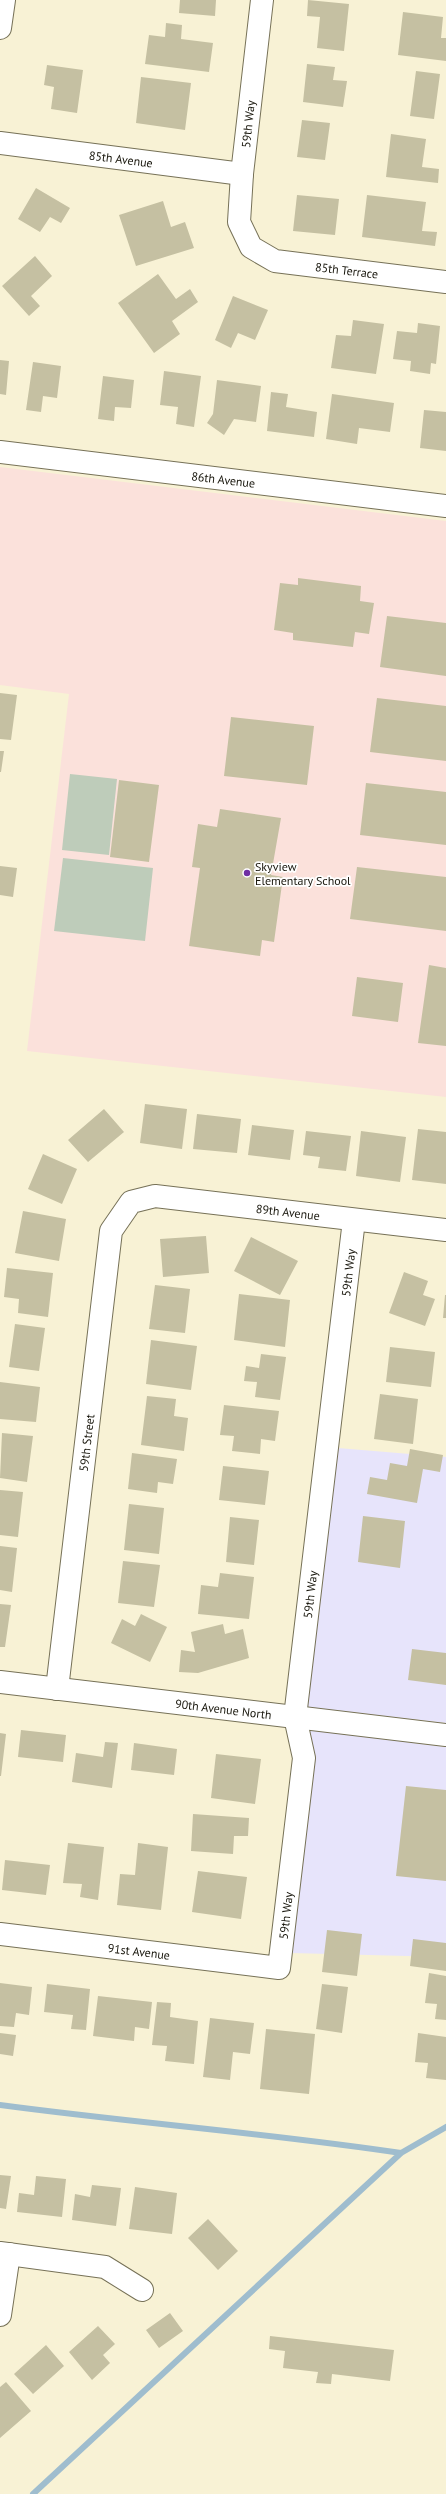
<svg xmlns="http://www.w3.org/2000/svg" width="446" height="2494" viewBox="0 0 446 2494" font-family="'PT Sans',sans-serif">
<rect width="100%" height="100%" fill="#f8f2d5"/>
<path fill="#e7e4fb" d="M338 1448 446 1457V1723L307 1707Z
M309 1730 446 1747V1957L291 1953Z"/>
<path fill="#fbe1db" d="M0 467 446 521V1097L27 1051 69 694 0 685Z"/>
<path fill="#beccba" d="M70 774 117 779 109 855 62 850Z
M63 858 153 868 145 941 54 931Z"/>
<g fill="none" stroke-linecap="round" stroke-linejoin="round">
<path stroke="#9fbdce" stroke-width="6" d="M0 2105C134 2123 268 2133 401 2153
M33 2494 401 2153 446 2127"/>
</g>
<path fill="#c5c0a2" d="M180 0H216L215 16 179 13Z
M308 0 349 4 344 51 317 48 320 17 307 16Z
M403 12 443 17 441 38H446V61L398 55Z
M166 23 182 25 181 39 213 43 209 72 145 64 149 35 165 37Z
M307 64 335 67 333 80 347 81 343 107 303 102Z
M47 65 83 70 77 113 51 109 54 87 44 85Z
M416 71 440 74 434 119 410 116Z
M141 77 191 83 185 130 136 123Z
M302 120 330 123 325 160 297 157Z
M391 134 426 139 422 167 439 169 438 183 386 177Z
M36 188 70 208 61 223 50 217 40 232 18 219Z
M297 195 339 199 335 235 293 231Z
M367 195 426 202 422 231 437 232 435 246 362 237Z
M163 201 171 227 185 222 194 248 136 266 119 215Z
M35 256 52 276 31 296 40 306 29 316 2 286Z
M158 274 176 299 190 289 198 302 172 321 180 334 154 353 118 303Z
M233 296 268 310 255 340 238 333 231 348 215 340Z
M353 320 384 324 376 374 331 368 336 335 351 336Z
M418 323 440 326 436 364 431 363 430 374 410 371 411 361 393 359 397 331 417 333Z
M0 360 9 361 6 395 0 394Z
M33 362 61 366 57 398 43 396 41 412 26 410Z
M164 371 201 376 194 427 176 424 178 407 160 405Z
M103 376 134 380 131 408 115 407 114 421 98 419Z
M217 380 261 386 256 422 234 419 224 435 207 423 213 414Z
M271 392 288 394 286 407 317 412 314 437 267 431Z
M332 394 394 403 390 432 359 428 357 444 326 439Z
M424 410 446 412V451L420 448Z
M298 578 361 586 360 601 374 603 369 634 355 632 353 647 293 640V633L274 630 280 583 298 585Z
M387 616 446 623V676L380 667Z
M0 693 17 695 11 740 0 739Z
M377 698 446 706V761L370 752Z
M231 717 314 726 307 785 224 776Z
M0 751H4L1 772H0Z
M119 780 159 785 149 862 110 857Z
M366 783 446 792V845L360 835Z
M220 809 281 818 271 875 283 877 274 942 262 940 260 956 189 946 200 868 192 867 198 824 217 827Z
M0 866 17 868 13 897 0 895Z
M357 867 446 877V931L350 919Z
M429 965 446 968V1046L418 1043Z
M357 977 403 983 398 1022 352 1016Z
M145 1104 187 1109 182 1149 140 1143Z
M104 1109 124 1132 88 1162 68 1140Z
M197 1114 241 1119 237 1153 193 1149Z
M252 1125 294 1130 290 1160 248 1155Z
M418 1129 446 1132V1184L412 1180Z
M306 1131 351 1136 346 1171 318 1168 320 1157 303 1155Z
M361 1131 406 1137 400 1182 356 1176Z
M43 1154 77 1169 62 1204 28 1189Z
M23 1211 66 1219 59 1261 15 1253Z
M206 1236 209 1273 163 1277 160 1239Z
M251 1237 298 1261 280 1295 234 1271Z
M7 1268 53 1273 48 1317 18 1313 19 1299 4 1297Z
M404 1272 428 1281 423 1295 435 1299 425 1326 389 1313Z
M155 1285 190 1289 185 1333 149 1329Z
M239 1294 290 1300 285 1347 234 1340Z
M445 1295H446V1318H443Z
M15 1324 45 1328 39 1371 9 1367Z
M151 1340 197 1346 191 1390 146 1384Z
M390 1347 435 1352 431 1387 386 1382Z
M261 1354 286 1357 280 1400 255 1397 257 1382 244 1381 246 1366 259 1368Z
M0 1382 40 1387 36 1422 0 1419Z
M380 1394 418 1399 413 1444 374 1439Z
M147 1396 176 1399 174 1416 188 1418 184 1451 141 1445Z
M224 1405 279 1411 275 1441 261 1439 260 1454 232 1451 234 1436 220 1435Z
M2 1433 33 1436 27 1482 0 1478Z
M410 1449 443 1455 440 1472 423 1469 417 1503 367 1494 370 1477 387 1480 390 1463 407 1466Z
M132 1453 177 1459 173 1484 158 1482 157 1493 128 1489Z
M223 1466 269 1471 265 1505 219 1500Z
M0 1490 23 1492 18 1537 0 1535Z
M129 1504 164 1508 159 1554 124 1550Z
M363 1516 405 1521 400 1568 358 1562Z
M230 1517 259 1520 254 1565 226 1562Z
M0 1546 17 1548 12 1592 0 1590Z
M123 1561 160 1565 154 1607 118 1603Z
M220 1573 254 1577 249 1619 198 1614 201 1585 218 1587Z
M0 1604 11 1605 5 1647H0Z
M141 1614 167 1627 150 1662 111 1643 122 1619 135 1626Z
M223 1624 225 1634 243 1629 249 1658 198 1673 179 1672 181 1650 195 1652 191 1632Z
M412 1649 446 1653V1685L408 1680Z
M21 1730 66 1735 63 1762 18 1757Z
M0 1733 6 1734 1 1776H0Z
M105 1742 118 1743 112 1788 72 1782 76 1753 103 1757Z
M134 1743 177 1749 174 1775 131 1770Z
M216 1754 261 1759 255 1804 211 1798Z
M406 1786 446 1790V1881L396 1876Z
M193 1814 249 1818 248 1836H234L233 1854 191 1851Z
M68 1843 104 1847 98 1900 80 1897 82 1884 63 1883Z
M138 1843 168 1847 161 1910 117 1905 120 1874 135 1875Z
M5 1860 50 1865 46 1895 2 1890Z
M198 1871 247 1877 241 1919 192 1912Z
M327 1930 362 1934 357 1976 322 1972Z
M413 1939 446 1943V1971L410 1966Z
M429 1973 446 1976V2020L435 2019 437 2004 425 2003Z
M0 1983 32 1987 29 2015 16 2013 14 2027 0 2026Z
M47 1984 90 1989 86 2030 71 2029 73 2015 44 2012Z
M322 1984 348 1987 342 2033 316 2029Z
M98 1996 152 2002 149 2029 135 2027 134 2041 93 2036Z
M157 2002 171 2003 170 2017 198 2021 194 2064 165 2061 167 2046 152 2045Z
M210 2018 254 2023 250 2054 233 2052 230 2080 203 2077Z
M266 2029 315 2034 309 2094 260 2089Z
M0 2033 16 2035 13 2056 0 2054Z
M418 2033 446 2037V2080L426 2078 428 2063 415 2062Z
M0 2175 11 2176 6 2209 0 2208Z
M36 2176 66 2179 62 2217 17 2212 19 2193 34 2195Z
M92 2185 121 2188 116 2226 72 2220 75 2194 90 2197Z
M135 2187 177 2193 172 2234 129 2229Z
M208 2219 238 2251 218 2270 188 2238Z
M170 2313 183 2331 159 2348 146 2330Z
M98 2326 115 2344 103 2355 110 2363 92 2380 69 2352Z
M270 2336 394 2350 390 2381 332 2374 331 2384 316 2383 318 2372 283 2368 285 2351 269 2349Z
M46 2345 64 2366 33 2394 14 2374Z
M6 2382 31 2411 0 2438V2387Z"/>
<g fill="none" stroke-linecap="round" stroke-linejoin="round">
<defs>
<g id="minor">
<path id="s1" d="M262 0 242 174 239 222 251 247 275 261 446 282"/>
<path d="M0 28 4 0"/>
<path id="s2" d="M0 143 242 174"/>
<path id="s3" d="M0 452 446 506"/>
<path id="s4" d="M0 1682 446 1735"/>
<path id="s5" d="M57 1689 111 1231 131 1202 155 1196 446 1230"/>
<path id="s6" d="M0 1934 279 1968 304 1758 295 1717 354 1220"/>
<path d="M0 2253 105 2267 142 2290"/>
<path d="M0 2315 9 2254"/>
</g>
</defs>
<use href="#minor" stroke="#767157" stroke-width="24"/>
<use href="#minor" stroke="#fff" stroke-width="22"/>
</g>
<circle fill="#6f2ea3" stroke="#fff" stroke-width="1.5" cx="247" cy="873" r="4"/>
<g text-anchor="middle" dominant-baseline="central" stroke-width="3.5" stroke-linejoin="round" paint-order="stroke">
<g font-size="12" fill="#17150b" stroke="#fff">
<text transform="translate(248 124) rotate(-84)">59th Way</text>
<text stroke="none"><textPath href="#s2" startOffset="122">85th Avenue</textPath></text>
<text stroke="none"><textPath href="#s1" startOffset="351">85th Terrace</textPath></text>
<text stroke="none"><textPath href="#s3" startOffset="225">86th Avenue</textPath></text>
<text stroke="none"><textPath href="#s5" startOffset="655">89th Avenue</textPath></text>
<text stroke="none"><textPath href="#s6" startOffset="982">59th Way</textPath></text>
<text stroke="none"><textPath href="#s5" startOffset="248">59th Street</textPath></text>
<text stroke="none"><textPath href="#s6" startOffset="658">59th Way</textPath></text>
<text stroke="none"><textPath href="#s4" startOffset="225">90th Avenue North</textPath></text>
<text stroke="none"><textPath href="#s6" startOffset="334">59th Way</textPath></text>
<text stroke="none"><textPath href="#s6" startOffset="140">91st Avenue</textPath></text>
</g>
<g font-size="12" fill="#17150b" stroke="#fff" text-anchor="start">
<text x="255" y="866">Skyview<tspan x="255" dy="14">Elementary School</tspan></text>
</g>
</g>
</svg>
